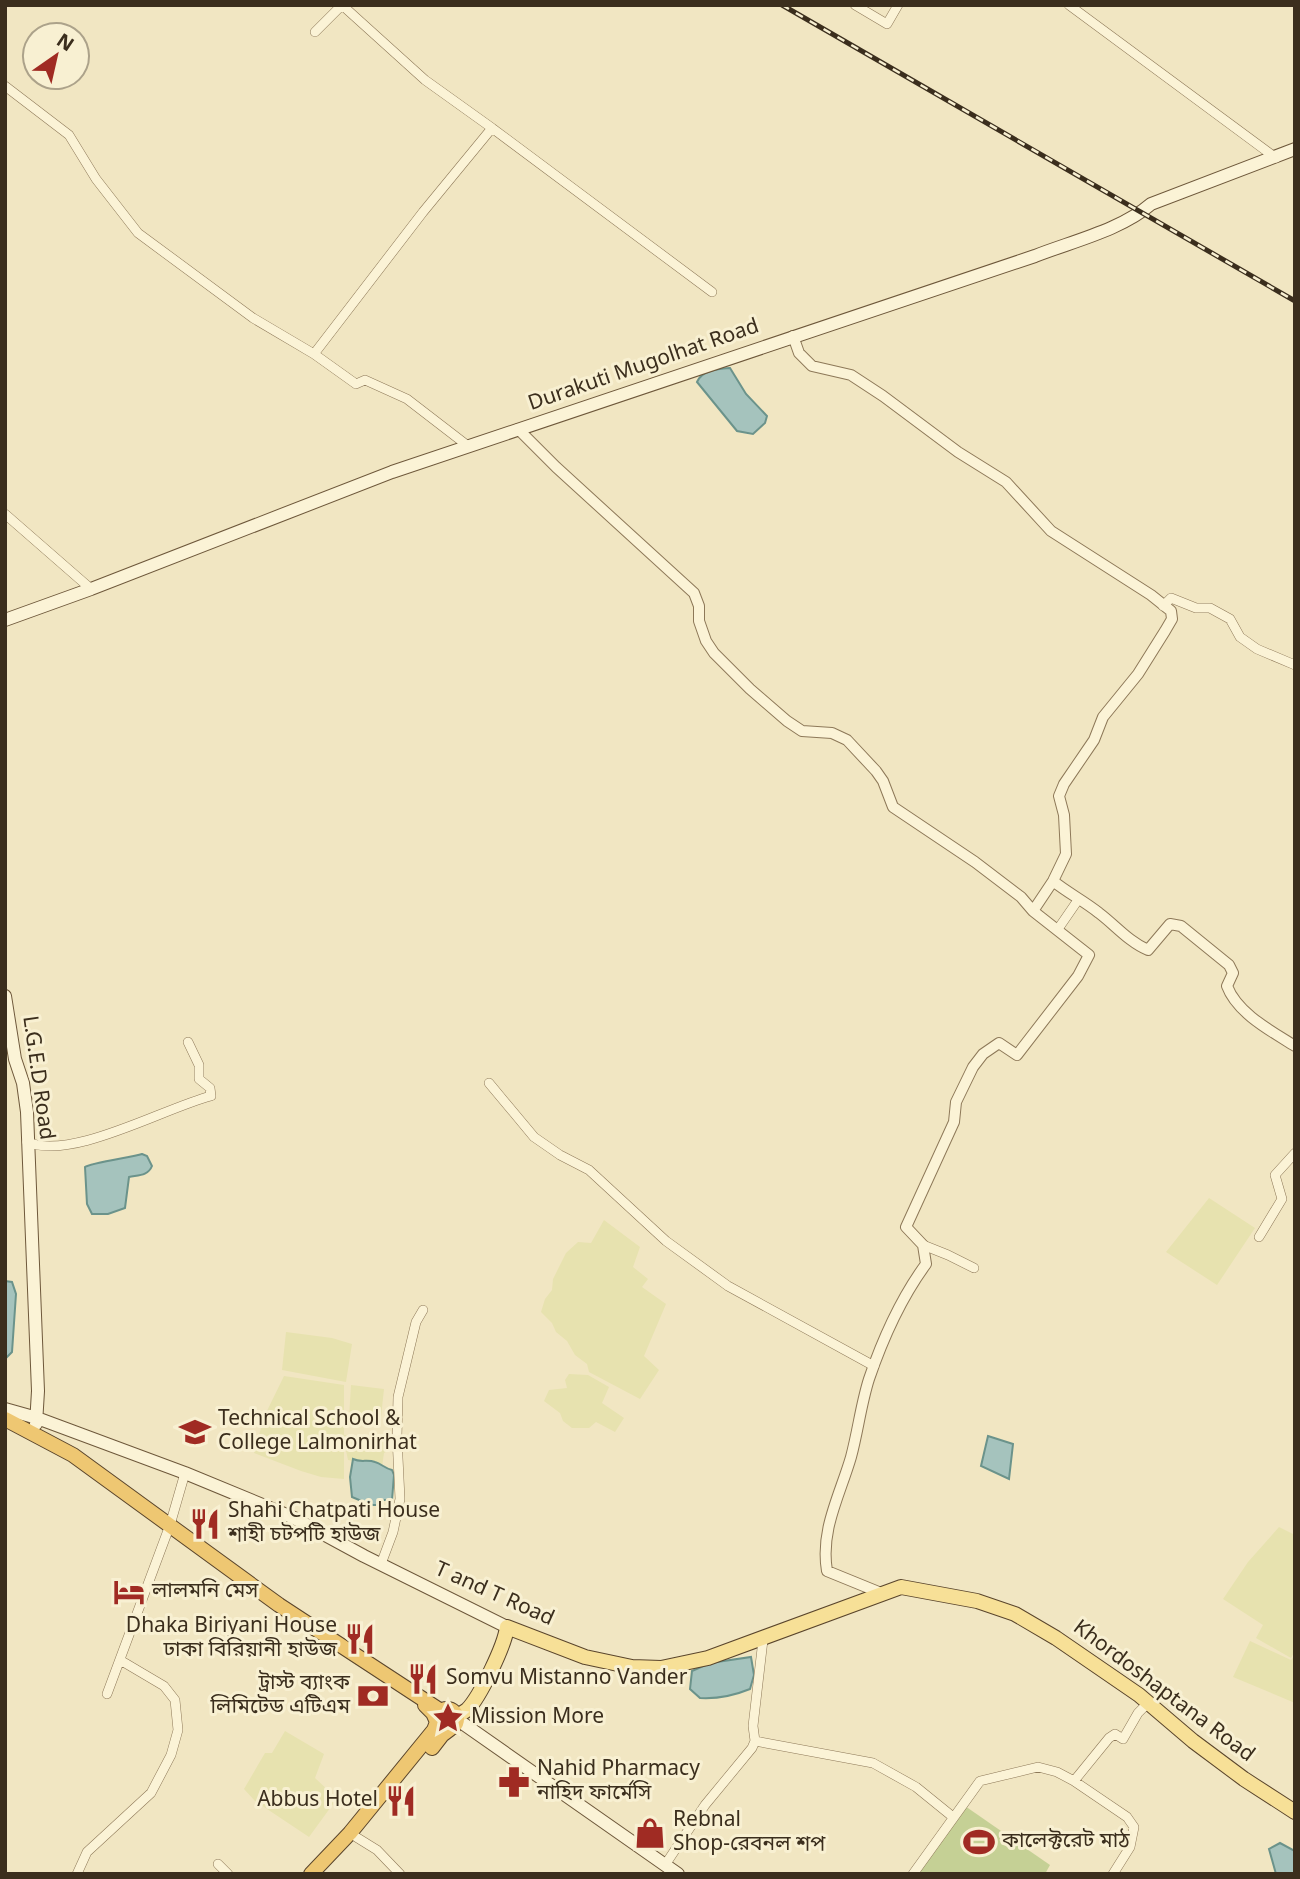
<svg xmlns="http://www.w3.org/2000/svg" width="1300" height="1879" viewBox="0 0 1300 1879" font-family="Georgia,'Noto Sans Bengali',serif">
<rect width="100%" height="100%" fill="#f1e6c2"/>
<path fill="#e7e2af" d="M1209 1198 1255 1228 1217 1285 1166 1252Z
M604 1220 640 1247 633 1267 648 1279 642 1287 666 1304 644 1356 659 1370 640 1399 589 1372 587 1364 575 1355 567 1341 556 1332 552 1323 541 1312 545 1299 552 1290 553 1279 566 1253 578 1242 591 1243Z
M286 1332 332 1338 352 1344 346 1382 282 1370Z
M569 1374 588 1375 609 1387 602 1403 624 1418 615 1432 596 1422 589 1428H572L563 1421 560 1413 544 1401 549 1390 567 1388 565 1380Z
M284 1376 344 1385V1435L388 1439 389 1450 384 1453 382 1467 348 1460 344 1441V1479L321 1477 301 1471 254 1453 264 1417Z
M351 1385 384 1389 381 1417 349 1418Z
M1279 1527 1295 1535V1651L1291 1658 1256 1638 1263 1625 1223 1599 1248 1562Z
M1250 1641 1291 1660 1295 1655V1703L1233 1677Z
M285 1731 324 1754 315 1778 330 1792 333 1804 309 1837 255 1801 244 1789 265 1753H272Z"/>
<path fill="#c5d095" d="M965 1806 1050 1865 1045 1874H917Z"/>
<path fill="#a5c3bd" stroke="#6b938b" stroke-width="2" d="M730 368 746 394 767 416 765 423 753 434 737 431 697 382C702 370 717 369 730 368Z
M142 1154 147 1156 152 1166C148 1176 138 1175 129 1177L125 1208 108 1214H92L87 1204 85 1167C90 1163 132 1157 142 1154Z
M5 1281 12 1282 16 1294 12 1352 5 1359Z
M988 1436 1013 1444 1009 1479 981 1466Z
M353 1459C361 1463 367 1459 375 1462 382 1464 384 1468 392 1470L394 1475 392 1500H382L378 1505H371L352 1497 350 1477Z
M751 1657 754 1675 750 1689C733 1696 718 1699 700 1698L690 1689 692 1671 710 1663Z
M1280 1843 1295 1851V1874H1276L1269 1849Z"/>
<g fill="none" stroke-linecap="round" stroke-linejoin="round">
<defs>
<path id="minor" d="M855 5 887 24 898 5
M1069 5 1276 158
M315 32 341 6
M5 86 69 135 96 179 138 233 253 318 314 354 356 384 365 380 407 399 468 446
M492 128 712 292
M314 354 423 212 492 128 425 80 342 5
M5 514 91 589
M1163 606 1171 598 1196 608H1210L1230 619 1240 637 1257 649 1295 665
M1058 929 1078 900
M489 1083 534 1137 560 1155 589 1170 666 1241 728 1286 874 1366
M27 1142C72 1161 164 1108 211 1096L210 1088 199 1079V1065L188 1042
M1259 1237 1282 1199 1275 1175 1295 1153
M923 1245 948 1255 974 1268
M381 1564 393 1532 400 1499 397 1437 398 1397 416 1322 423 1310
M107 1694 170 1525 185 1473
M755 1741 873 1763 916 1787 953 1817
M1074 1781 1109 1738 1115 1734 1123 1739 1138 1713 1147 1704
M356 1837 377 1850 400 1874
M218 1864 228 1874
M665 1865 705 1805 752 1748 755 1741 753 1726 763 1640
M77 1874 87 1852 151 1793 171 1755 178 1730 175 1700 164 1686 120 1660
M913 1874 980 1781 1038 1767 1057 1772 1074 1781 1127 1817 1134 1827 1130 1847 1113 1874"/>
<path id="tertiary" d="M793 336 799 353 812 366 851 375 883 396 958 452 1006 482 1051 531 1151 595 1171 611 1172 619 1165 631 1138 674 1103 717 1094 740 1064 784 1059 796 1064 815 1066 854 1053 881 1033 911
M518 429 556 467 694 593 699 606V621L706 641 714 653 750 689 787 721 802 731 832 733 847 740 876 771 883 781 893 807 975 862 1021 897 1033 911 1089 955 1078 976 1017 1055 999 1043 983 1054 973 1067 956 1102 954 1122 906 1227 923 1245 926 1264C901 1298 883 1338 869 1379 861 1404 858 1431 851 1457 840 1495 820 1530 827 1571L881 1593
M1053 881C1068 893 1084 901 1099 913 1115 925 1129 942 1148 950L1170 924 1181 926 1229 965 1233 973 1227 986C1237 1013 1271 1031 1295 1046"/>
<path id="secondary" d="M5 620 91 589 392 472 1035 256C1073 241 1121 230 1151 204L1295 149
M5 996 15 1059 23 1083 27 1112 38 1391 36 1424
M5 1409 37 1418 185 1473 294 1518 364 1556 507 1627
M458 1720 678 1874"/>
<path id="primary" d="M457 1716C461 1714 464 1712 467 1710 480 1697 505 1645 507 1627L585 1657 632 1667 661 1668 708 1658 901 1587 977 1601 1015 1614 1056 1638 1139 1695 1193 1741 1244 1779 1295 1812"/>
<path id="trunk" d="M5 1419 73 1455 279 1605 441 1711
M437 1719a10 10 0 1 1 20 0a10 10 0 1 1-20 0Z
M432 1748 442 1735 450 1729
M311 1874 350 1833 434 1730 437 1722 433 1713 425 1705"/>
</defs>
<use href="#minor" stroke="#8d7858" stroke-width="10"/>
<use href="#tertiary" stroke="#8d7858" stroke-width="12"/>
<use href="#secondary" stroke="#6e583b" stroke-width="14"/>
<use href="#primary" stroke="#5a452c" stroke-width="16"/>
<use href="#trunk" stroke="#5a452c" stroke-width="16"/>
<use href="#minor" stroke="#fbf3d6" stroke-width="9"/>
<use href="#tertiary" stroke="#fbf3d6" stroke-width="10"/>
<use href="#secondary" stroke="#fbf3d6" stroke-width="12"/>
<use href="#primary" stroke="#f7e097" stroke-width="14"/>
<use href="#trunk" stroke="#eec772" stroke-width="14"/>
<defs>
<path id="rail" d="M782 5 1295 301"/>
</defs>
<use href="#rail" stroke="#3b2e1d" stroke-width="5"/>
<use href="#rail" stroke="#f8f0d2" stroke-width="2.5" stroke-dasharray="8" stroke-linecap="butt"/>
</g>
<defs>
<symbol id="school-bare" viewBox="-9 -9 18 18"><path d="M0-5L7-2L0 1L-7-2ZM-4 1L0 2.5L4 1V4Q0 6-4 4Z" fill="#a02b23" stroke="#f8f0d2" stroke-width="2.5" paint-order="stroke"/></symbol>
<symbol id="restaurant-bare" viewBox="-9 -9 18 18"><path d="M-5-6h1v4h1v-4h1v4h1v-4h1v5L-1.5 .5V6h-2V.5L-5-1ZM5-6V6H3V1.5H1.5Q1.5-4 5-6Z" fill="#a02b23" stroke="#f8f0d2" stroke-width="2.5" paint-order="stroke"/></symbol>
<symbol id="hotel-bare" viewBox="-9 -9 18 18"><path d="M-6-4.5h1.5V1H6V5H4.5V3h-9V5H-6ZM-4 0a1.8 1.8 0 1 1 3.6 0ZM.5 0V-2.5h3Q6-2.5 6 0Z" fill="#a02b23" stroke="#f8f0d2" stroke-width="2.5" paint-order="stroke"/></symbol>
<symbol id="bank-bare" viewBox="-9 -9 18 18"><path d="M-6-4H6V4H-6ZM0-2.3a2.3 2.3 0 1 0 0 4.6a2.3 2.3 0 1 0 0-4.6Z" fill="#a02b23" stroke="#f8f0d2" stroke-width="2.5" paint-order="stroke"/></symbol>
<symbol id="sight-bare" viewBox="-9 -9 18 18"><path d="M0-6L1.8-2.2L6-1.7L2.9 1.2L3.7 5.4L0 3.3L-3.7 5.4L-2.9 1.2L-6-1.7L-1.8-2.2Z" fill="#a02b23" stroke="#f8f0d2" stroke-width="2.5" paint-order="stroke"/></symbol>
<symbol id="pharmacy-bare" viewBox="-9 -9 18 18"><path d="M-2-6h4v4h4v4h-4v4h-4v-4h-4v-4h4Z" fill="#a02b23" stroke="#f8f0d2" stroke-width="2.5" paint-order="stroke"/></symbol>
<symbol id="shop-bare" viewBox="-9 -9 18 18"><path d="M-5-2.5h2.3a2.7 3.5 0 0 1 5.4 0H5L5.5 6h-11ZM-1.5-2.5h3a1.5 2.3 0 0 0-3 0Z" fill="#a02b23" stroke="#f8f0d2" stroke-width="2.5" paint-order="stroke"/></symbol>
<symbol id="stadium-bare" viewBox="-9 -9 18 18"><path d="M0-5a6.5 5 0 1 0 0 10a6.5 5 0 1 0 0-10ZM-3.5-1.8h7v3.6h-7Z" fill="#a02b23" stroke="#f8f0d2" stroke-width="2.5" paint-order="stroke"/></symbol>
</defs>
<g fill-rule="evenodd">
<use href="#school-bare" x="173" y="1410" width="44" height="44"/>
<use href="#restaurant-bare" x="183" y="1502" width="44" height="44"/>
<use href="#hotel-bare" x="107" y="1570" width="44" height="44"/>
<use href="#restaurant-bare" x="338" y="1617" width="44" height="44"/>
<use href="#restaurant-bare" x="401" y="1657" width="44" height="44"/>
<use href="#bank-bare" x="351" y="1674" width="44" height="44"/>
<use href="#sight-bare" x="426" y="1696" width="44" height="44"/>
<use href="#pharmacy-bare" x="492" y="1760" width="44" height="44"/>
<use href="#restaurant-bare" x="379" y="1779" width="44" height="44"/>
<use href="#shop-bare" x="628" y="1811" width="44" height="44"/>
<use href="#stadium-bare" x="957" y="1820" width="44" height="44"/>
</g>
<g text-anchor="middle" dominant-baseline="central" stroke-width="6" stroke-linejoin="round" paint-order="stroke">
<g font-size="21" fill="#3b2e1d" stroke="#f8f0d2">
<text transform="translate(644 366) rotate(-19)">Durakuti Mugolhat Road</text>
<text transform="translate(37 1078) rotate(82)">L.G.E.D Road</text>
<text transform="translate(494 1595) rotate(24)">T and T Road</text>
<text transform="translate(1163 1692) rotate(37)">Khordoshaptana Road</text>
</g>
<g font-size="21" fill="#3b2e1d" stroke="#f8f0d2" text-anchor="start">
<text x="218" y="1420">Technical School &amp;<tspan x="218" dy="24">College Lalmonirhat</tspan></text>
<text x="228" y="1512">Shahi Chatpati House<tspan x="228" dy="24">শাহী চটপটি হাউজ</tspan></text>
<text x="152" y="1592">লালমনি মেস</text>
<text x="337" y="1627" text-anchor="end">Dhaka Biriyani House<tspan x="337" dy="24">ঢাকা বিরিয়ানী হাউজ</tspan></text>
<text x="446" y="1679">Somvu Mistanno Vander</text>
<text x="350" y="1684" text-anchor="end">ট্রাস্ট ব্যাংক<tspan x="350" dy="24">লিমিটেড এটিএম</tspan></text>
<text x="471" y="1718">Mission More</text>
<text x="537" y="1770">Nahid Pharmacy<tspan x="537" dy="24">নাহিদ ফার্মেসি</tspan></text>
<text x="378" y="1801" text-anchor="end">Abbus Hotel</text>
<text x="673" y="1821">Rebnal<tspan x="673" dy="24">Shop-রেবনল শপ</tspan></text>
<text x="1002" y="1842">কালেক্টরেট মাঠ</text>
</g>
</g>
<rect width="1300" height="1879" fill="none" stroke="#3b2e1d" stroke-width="14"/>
<g transform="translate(56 56) rotate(34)"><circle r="33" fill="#f8f0d2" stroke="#aca28a" stroke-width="2"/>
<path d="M0-5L12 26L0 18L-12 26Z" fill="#a02b23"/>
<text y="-10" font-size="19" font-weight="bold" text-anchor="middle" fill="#3b2e1d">N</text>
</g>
</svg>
